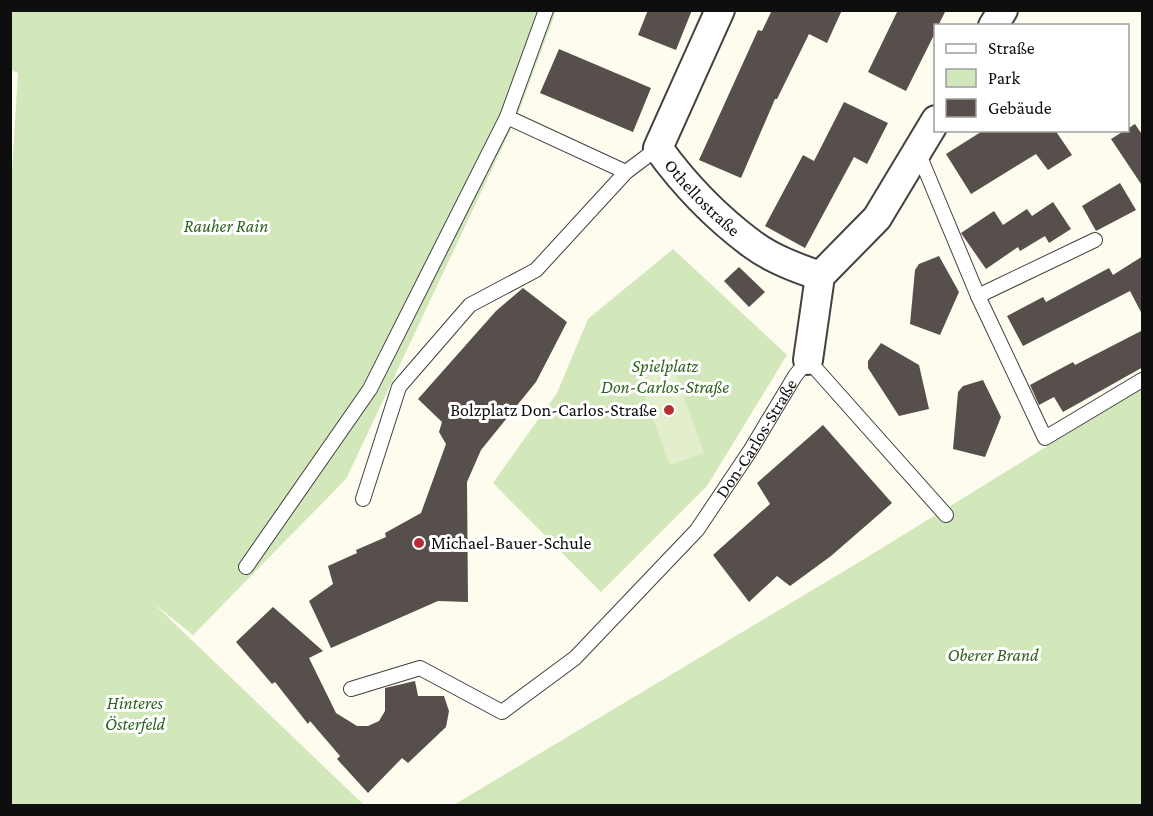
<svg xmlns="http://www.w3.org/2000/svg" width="1153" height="816" font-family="'Crimson Pro',serif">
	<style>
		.green { fill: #d2e7ba }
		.pitch { fill: #e3efcc }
		.building { fill: #564f4b }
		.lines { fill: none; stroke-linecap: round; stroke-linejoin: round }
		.lane-casing { stroke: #414141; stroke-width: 16 }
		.street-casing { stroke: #414141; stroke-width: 32 }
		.lane { stroke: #fff; stroke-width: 14 }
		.street { stroke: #fff; stroke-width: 28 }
		.poi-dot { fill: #b82c34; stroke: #fff; stroke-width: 2 }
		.labels { text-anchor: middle; stroke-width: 6; stroke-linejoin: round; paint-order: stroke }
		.street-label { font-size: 18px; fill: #0e0e0e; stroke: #fff }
		.park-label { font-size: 18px; font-style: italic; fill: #2f6321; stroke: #fff }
		.poi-label { font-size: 18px; fill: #0e0e0e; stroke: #fff; text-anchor: end }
	</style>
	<rect width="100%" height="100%" fill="#fefbef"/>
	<g class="green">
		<polygon points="10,11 556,11 518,114 346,479 193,635 153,603 364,805 11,805 10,203 18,73 11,70"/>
		<polygon points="673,249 787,355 707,486 601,592 493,483 557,393 588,319"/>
		<polygon points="1142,388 1142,805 452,806 856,564"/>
	</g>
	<polygon class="pitch" points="669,355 704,453 670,465 634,367"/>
	<g class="building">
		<polygon points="648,10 692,10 676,50 638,35"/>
		<polygon points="772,10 842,10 827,43 809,34 777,99 775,99 741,178 699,160 758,30 762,31"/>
		<polygon points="898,10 946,10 938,26 936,26 936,31 906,91 868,72"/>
		<polygon points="559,49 651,88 633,132 540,93"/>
		<polygon points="844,102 888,123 867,164 854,157 805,248 765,226 803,155 814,161"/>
		<polygon points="1135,124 1143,136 1143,187 1111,139"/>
		<polygon points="984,130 1055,130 1072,155 1048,170 1036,154 971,194 946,154"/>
		<polygon points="1120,183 1136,210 1096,231 1082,206"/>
		<polygon points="1053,202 1071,229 1049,243 1045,236 1020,251 1018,247 986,269 961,233 994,211 1003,225 1027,209 1032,216"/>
		<polygon points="939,256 959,292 940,335 910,324 915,270 919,264"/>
		<polygon points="1143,256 1143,316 1130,291 1023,346 1007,316 1043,297 1046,302 1109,268 1113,275"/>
		<polygon points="739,267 765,292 749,307 724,281"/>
		<polygon points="523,288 567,322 536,382 481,450 467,482 468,602 438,601 331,648 309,601 333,584 328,566 357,553 356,550 386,537 385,533 421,513 446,444 439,432 442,422 418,399 496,311"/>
		<polygon points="1143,330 1143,367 1063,412 1054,397 1039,405 1030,385 1073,362 1075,365"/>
		<polygon points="881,343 919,365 929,409 899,416 868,368 868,361"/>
		<polygon points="983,380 1001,417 985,457 953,449 958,392 963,386"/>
		<polygon points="823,425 892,503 831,556 790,586 777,576 749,602 713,555 770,504 757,483"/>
		<polygon points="273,607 323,651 309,658 336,713 357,726 368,726 379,721 385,711 385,688 415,681 418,696 444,696 449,711 446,727 408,763 402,758 368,793 337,759 340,756 310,721 308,724 275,682 272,684 236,642"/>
	</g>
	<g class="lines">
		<defs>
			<g id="lane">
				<polyline points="507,117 626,172"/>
				<polyline points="918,152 978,296 1045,438 1142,380"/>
				<polyline points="978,296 1095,240"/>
				<polyline points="363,499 399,387 470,305 536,270 626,172 658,148"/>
				<polyline points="246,567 370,389 507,117 546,10"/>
				<path id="s1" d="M 351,689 L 420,668 L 502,712 L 575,658 L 697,530 L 750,451 L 795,376 L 808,360 L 946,515"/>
			</g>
			<g id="street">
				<path id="s2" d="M 720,10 L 658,148 C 684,184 717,218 752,244 C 772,259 797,268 820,276"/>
				<polyline points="993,26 1003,10"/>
				<polyline points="808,360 820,276 877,218 936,120"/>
			</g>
		</defs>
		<use href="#lane" class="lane-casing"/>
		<use href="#street" class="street-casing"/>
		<use href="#lane" class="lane"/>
		<use href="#street" class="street"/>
	</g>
	<g class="poi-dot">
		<circle cx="669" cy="410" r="6"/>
		<circle cx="419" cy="543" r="6"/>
	</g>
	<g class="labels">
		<g class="street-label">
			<text dy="6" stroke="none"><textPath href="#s2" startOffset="218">Othellostraße</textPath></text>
			<text dy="6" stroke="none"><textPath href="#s1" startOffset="542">Don-Carlos-Straße</textPath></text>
		</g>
		<g class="park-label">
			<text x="226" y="232">Rauher Rain</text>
			<text x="665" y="372">Spielplatz<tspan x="665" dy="21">Don-Carlos-Straße</tspan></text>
			<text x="993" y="661">Oberer Brand</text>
			<text x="135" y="709">Hinteres<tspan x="135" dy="21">Österfeld</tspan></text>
		</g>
		<g class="poi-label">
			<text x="657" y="416">Bolzplatz Don-Carlos-Straße</text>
			<text x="431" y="549" text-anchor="start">Michael-Bauer-Schule</text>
		</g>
	</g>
	<rect width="1153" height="816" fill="none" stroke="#0e0e0e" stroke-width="24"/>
	<rect x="934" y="24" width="195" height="108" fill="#ffffff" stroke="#9f9f9f" stroke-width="1.5"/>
	<rect x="946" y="44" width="30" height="9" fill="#ffffff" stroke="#9f9f9f" stroke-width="1.5"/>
	<text x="988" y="54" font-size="18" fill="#0e0e0e">Straße</text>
	<rect x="946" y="69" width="30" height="18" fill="#d2e7ba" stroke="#9f9f9f" stroke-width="1.5"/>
	<text x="988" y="84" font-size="18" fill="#0e0e0e">Park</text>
	<rect x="946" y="99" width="30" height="18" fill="#564f4b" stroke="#9f9f9f" stroke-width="1.5"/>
	<text x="988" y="114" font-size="18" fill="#0e0e0e">Gebäude</text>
</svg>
